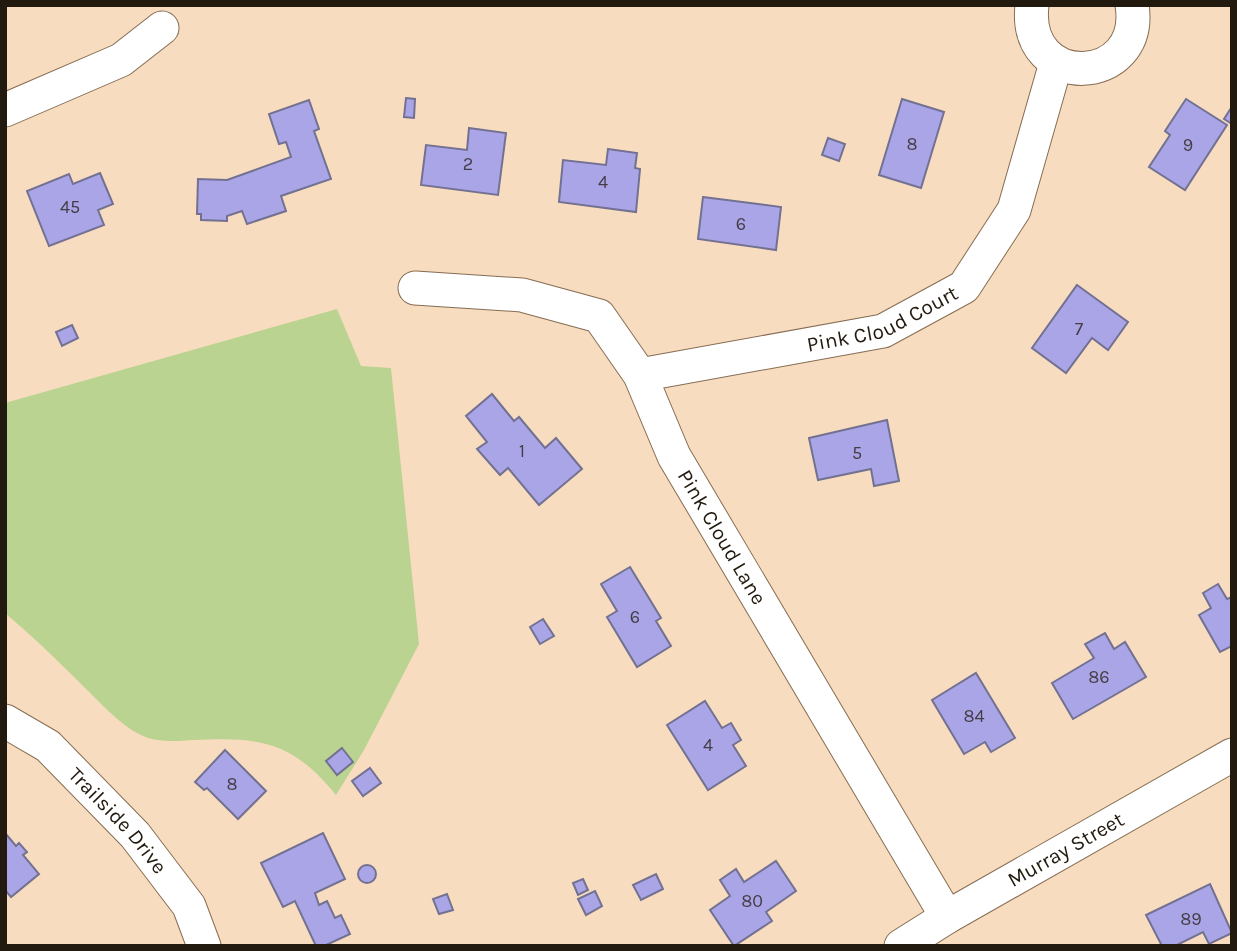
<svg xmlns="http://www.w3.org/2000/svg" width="1237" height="951" font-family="Karla,sans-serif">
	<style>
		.green { fill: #bbd391 }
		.building { fill: #aaa5e7; stroke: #737191; stroke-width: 2 }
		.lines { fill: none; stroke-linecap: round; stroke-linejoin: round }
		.minor-casing { stroke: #856d53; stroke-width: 35 }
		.minor { stroke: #fff; stroke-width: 33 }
		.labels { text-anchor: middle; stroke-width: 5; stroke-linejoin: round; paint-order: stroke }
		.number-label { font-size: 18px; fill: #453d45 }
		.street-label { font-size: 21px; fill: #231a0f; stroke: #f8dcbf }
	</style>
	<rect width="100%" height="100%" fill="#f8dcbf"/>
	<path class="green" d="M 337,309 L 361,366 L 391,368 L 419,644 L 364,750 L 336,795 C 292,741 260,737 194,740 C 178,741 156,743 141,735 C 119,725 94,696 76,679 C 53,656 30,634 5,613 L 5,403 Z"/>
	<g class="building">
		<polygon points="406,98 415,99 414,118 404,117"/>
		<polygon points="902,99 944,112 921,188 879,175"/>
		<polygon points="1186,99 1227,125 1185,190 1149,167 1170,135 1165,131"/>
		<polygon points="309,100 319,129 314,131 331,179 281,196 286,211 247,224 242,211 227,216 227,221 201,220 201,214 197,214 198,179 227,180 291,157 286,142 279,144 269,114"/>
		<polygon points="1231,108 1232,109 1232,124 1224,119"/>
		<polygon points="469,128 506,133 498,195 421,185 426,145 467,150"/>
		<polygon points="828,138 845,144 839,161 822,155"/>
		<polygon points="608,149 637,153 635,168 640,169 636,212 559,202 563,160 606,165"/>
		<polygon points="100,173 113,204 98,210 104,225 49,246 27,191 69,174 73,184"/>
		<polygon points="703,197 781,207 776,250 698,239"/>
		<polygon points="1077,285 1128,322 1108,350 1092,338 1066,373 1032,348"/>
		<polygon points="72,325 78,338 62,346 56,332"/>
		<polygon points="492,394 514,421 519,417 545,448 556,438 582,469 539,505 508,468 500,475 477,449 487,442 466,416"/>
		<polygon points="887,420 899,481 874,486 871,469 818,480 809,438"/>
		<polygon points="630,567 661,618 656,621 671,646 637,667 607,617 617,611 601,584"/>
		<polygon points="1218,584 1227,599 1232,597 1232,646 1220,652 1199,615 1211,608 1203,593"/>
		<polygon points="543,619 554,636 540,644 530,627"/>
		<polygon points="1105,633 1114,649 1125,642 1146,677 1073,719 1052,683 1094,658 1085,644"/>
		<polygon points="976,673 1015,738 991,752 985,742 964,754 932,700"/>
		<polygon points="705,701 722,728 731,723 741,740 733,745 746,766 708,790 667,725"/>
		<polygon points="342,748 353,762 337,775 326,761"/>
		<polygon points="225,750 266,791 238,819 207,788 204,790 195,782"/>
		<polygon points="370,768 381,783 363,796 352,781"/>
		<polygon points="5,833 16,846 19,843 27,852 23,855 39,874 11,897 5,890"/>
		<polygon points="323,833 345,879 315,893 319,905 327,901 335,918 341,915 350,934 324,946 316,946 295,901 283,907 261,863"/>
		<polygon points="776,861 796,891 766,912 772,921 734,946 710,910 730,896 720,880 736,869 744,882"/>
		<circle cx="367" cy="874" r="9"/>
		<polygon points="656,874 663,889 641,900 633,885"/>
		<polygon points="583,879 588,890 578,895 573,883"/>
		<polygon points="1210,884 1232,933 1209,944 1203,932 1175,946 1162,946 1146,915"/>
		<polygon points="595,891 602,906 586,915 578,899"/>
		<polygon points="447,894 453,910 439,914 433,899"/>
	</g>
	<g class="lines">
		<defs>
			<g id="minor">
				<path d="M 1032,5 C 1022,92 1145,87 1132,5"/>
				<polyline points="5,110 121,60 162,28"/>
				<path id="s1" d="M 415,288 L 522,295 L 599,316 L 640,375 L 674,456 L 947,917"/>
				<path id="s2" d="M 640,375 L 883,331 L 964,287 L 1014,210 L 1056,63"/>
				<path id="s3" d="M 5,721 L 48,746 L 135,835 L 189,906 L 204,946"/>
				<path id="s4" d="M 901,946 L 947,917 L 1232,755"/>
			</g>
		</defs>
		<use href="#minor" class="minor-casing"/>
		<use href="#minor" class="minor"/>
	</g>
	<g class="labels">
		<g class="number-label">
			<text x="912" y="150">8</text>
			<text x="1188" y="151">9</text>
			<text x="468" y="170">2</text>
			<text x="603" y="188">4</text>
			<text x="70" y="213">45</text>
			<text x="741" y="230">6</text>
			<text x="1079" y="335">7</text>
			<text x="522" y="457">1</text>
			<text x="857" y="459">5</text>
			<text x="635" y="623">6</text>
			<text x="1099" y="683">86</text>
			<text x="974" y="722">84</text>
			<text x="708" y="751">4</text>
			<text x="232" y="790">8</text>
			<text x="752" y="907">80</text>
			<text x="1191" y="925">89</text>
		</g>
		<g class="street-label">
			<text dy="7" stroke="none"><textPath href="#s2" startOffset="250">Pink Cloud Court</textPath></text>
			<text dy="7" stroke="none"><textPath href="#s1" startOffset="441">Pink Cloud Lane</textPath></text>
			<text dy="7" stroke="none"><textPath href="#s3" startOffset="152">Trailside Drive</textPath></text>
			<text dy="7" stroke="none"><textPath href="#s4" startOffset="191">Murray Street</textPath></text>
		</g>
	</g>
	<rect width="1237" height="951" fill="none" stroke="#231a0f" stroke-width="14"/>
</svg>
